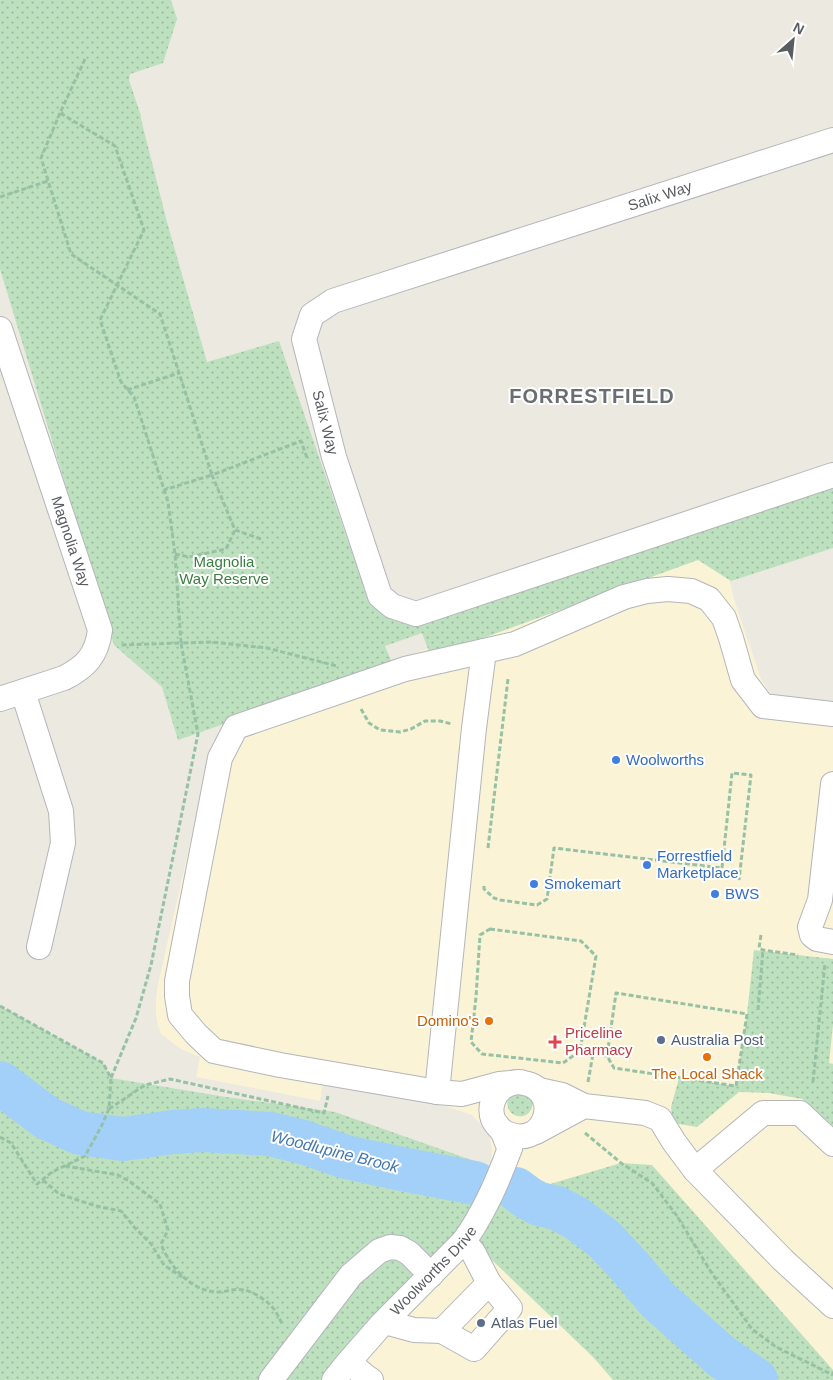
<svg xmlns="http://www.w3.org/2000/svg" width="833" height="1380" font-family="Helvetica,sans-serif">
	<style>
		.commercial { fill: #fbf3d5 }
		.grass { fill: url(#grass-dots) }
		.lines { fill: none; stroke-linecap: round; stroke-linejoin: round }
		.river { stroke: #a2d0f9; stroke-width: 44 }
		.minor-casing { stroke: #b3b5ba; stroke-width: 26 }
		.path { stroke: #97c1a5; stroke-width: 3; stroke-dasharray: 5 2.5; stroke-linecap: butt }
		.minor { stroke: #fff; stroke-width: 24 }
		.shop-dot { fill: #3f7fe0; stroke: #fff; stroke-width: 2 }
		.food-dot { fill: #e8710a; stroke: #fff; stroke-width: 2 }
		.service-dot { fill: #5c6f8a; stroke: #fff; stroke-width: 2 }
		.health-dot { fill: #e0444e; stroke: #fff; stroke-width: 2 }
		.labels { text-anchor: middle; stroke-width: 4; stroke-linejoin: round; paint-order: stroke }
		.street-label { font-size: 15px; fill: #595c60; stroke: #fff }
		.park-label { font-size: 15px; fill: #397e3f; stroke: #fff }
		.shop-label { font-size: 15px; fill: #366cbe; stroke: #fff; text-anchor: start }
		.food-label { font-size: 15px; fill: #c56008; stroke: #fff; text-anchor: end }
		.health-label { font-size: 15px; fill: #be3a42; stroke: #fff; text-anchor: start }
		.service-label { font-size: 15px; fill: #4e5e75; stroke: #fff; text-anchor: start }
		.water-label { font-size: 16px; font-style: italic; fill: #4476b1; stroke: #fff }
		.district-label { font-size: 20px; font-weight: bold; letter-spacing: 1px; fill: #6a6d72; stroke: #fff }
	</style>
	<defs>
		<pattern id="grass-dots" width="8" height="8" patternUnits="userSpaceOnUse" patternTransform="scale(1.25)"><rect width="8" height="8" fill="#bde1bf"/><path d="M2 2h.1M6 6h.1" fill="none" stroke="#9dba9f" stroke-width="1.8" stroke-linecap="round"/></pattern>
	</defs>
	<rect width="100%" height="100%" fill="#ebe9e0"/>
	<polygon class="commercial" points="720,540 734,599 761,679 768,690 775,698 833,707 833,1380 323,1380 491,1167 492,1150 489,1133 472,1115 448,1107 323,1083 320,1101 196,1077 200,1057 181,1049 161,1034 158,1026 156,1014 156,1000 158,984 213,742 222,728 231,721"/>
	<g class="grass">
		<polygon points="0,0 171,0 177,19 163,63 130,74 129,80 141,116 141,119 167,222 207,362 279,341 368,599 380,596 416,614 833,475 833,548 731,581 698,560 431,657 422,633 385,646 393,665 178,740 162,687 114,645 0,269"/>
		<polygon points="754,950 833,959 833,1025 829,1063 833,1064 833,1131 802,1099 769,1093 739,1092 697,1127 673,1123 671,1107 679,1078 736,1086 747,1014"/>
		<polygon points="0,1006 103,1063 111,1078 226,1097 335,1112 483,1164 550,1184 621,1163 652,1165 833,1370 833,1380 613,1380 593,1357 470,1239 345,1380 0,1380"/>
		<path d="M 519,1090 L 533,1101 C 533,1125 500,1119 509,1096 Z"/>
	</g>
	<g class="lines">
		<g class="river">
			<polyline points="0,1083 47,1118 80,1133 123,1139 173,1132 203,1130 270,1134 303,1142 346,1157 402,1169 475,1183"/>
			<polyline points="516,1189 528,1198 539,1204 557,1208 576,1218 604,1239 630,1267 658,1300 722,1357 756,1380"/>
		</g>
		<defs>
			<g id="minor">
				<path id="s1" d="M 833,140 L 333,301 L 312,315 L 304,339 L 334,457 L 380,596 L 392,606 L 416,614 L 833,475"/>
				<path id="s2" d="M 0,329 L 100,630 C 97,655 86,667 64,678 L 0,699"/>
				<polyline points="23,692 61,811 63,843 39,947"/>
				<polyline points="833,784 820,900 810,927 812,935 817,939 833,942"/>
				<polyline points="512,1083 499,1084 462,1094 437,1092 280,1065 214,1051 196,1034 180,1015 177,996 177,981 220,758 236,727 405,669 515,644 624,597 647,591 668,589 691,591 709,599 724,618 731,638 743,680 763,706 833,714"/>
				<polyline points="539,1090 562,1095 584,1106 645,1113 660,1119 674,1142 695,1170 783,1260 833,1306"/>
				<polyline points="437,1092 474,728 484,651"/>
				<path d="M 502,1131 C 545,1155 565,1091 524,1083 C 517,1081 509,1083 502,1088 C 493,1095 489,1108 493,1119 C 495,1124 499,1127 502,1131 C 506,1137 506,1143 510,1148"/>
				<polyline points="536,1132 584,1106"/>
				<polyline points="695,1170 763,1113 800,1113 833,1144"/>
				<polyline points="385,1322 414,1330 442,1331 489,1283 473,1252 464,1241"/>
				<polyline points="442,1331 474,1349 510,1308 489,1283"/>
				<polyline points="349,1362 365,1376 371,1380"/>
				<polyline points="271,1380 351,1275 379,1251 390,1247 400,1248 409,1253 431,1275"/>
				<path id="s3" d="M 334,1380 L 346,1365 L 381,1325 L 464,1241 C 484,1213 498,1181 510,1148"/>
			</g>
		</defs>
		<use href="#minor" class="minor-casing"/>
		<g class="path">
			<polyline points="85,59 60,113 115,146 144,230 100,320 121,382 134,397 168,502 175,554 181,643 211,642 267,648 337,666"/>
			<polyline points="60,113 41,158 71,254 160,314 212,475 164,490"/>
			<polyline points="0,197 48,181"/>
			<polyline points="127,390 179,373"/>
			<polyline points="261,539 235,530 212,475 301,441 307,458"/>
			<polyline points="175,554 189,557 226,549 235,530"/>
			<polyline points="361,709 369,723 380,730 400,732 411,729 425,721 440,721 452,724"/>
			<polyline points="488,848 508,679"/>
			<polyline points="484,886 484,889 494,898 500,900 537,905 547,899 554,848 722,868 732,773 751,775 739,880"/>
			<polygon points="490,929 581,941 596,956 580,1051 563,1063 482,1054 471,1042 476,997 480,935"/>
			<polyline points="761,935 759,948 763,950 798,955"/>
			<polyline points="0,1006 103,1063 111,1078 136,1018 151,965 198,734 181,643 120,645"/>
			<polyline points="758,1010 763,950"/>
			<polyline points="580,1051 593,1054"/>
			<polyline points="588,1082 593,1054 607,1056 614,1068 736,1086 747,1014 616,993 607,1056"/>
			<polyline points="813,1082 825,963"/>
			<polyline points="109,1109 145,1085 170,1079 324,1113 328,1096"/>
			<polyline points="585,1133 621,1163 652,1183 677,1216 711,1272 752,1329 776,1347 833,1375"/>
			<polyline points="0,1137 11,1143 37,1184 52,1172 85,1156 102,1125 109,1109 111,1078"/>
			<path d="M 65,1166 L 118,1175 L 129,1181 L 160,1204 L 168,1230 L 161,1244 C 170,1267 191,1291 217,1292 C 226,1292 235,1288 244,1290 C 252,1291 268,1301 273,1308 C 277,1312 279,1319 283,1325"/>
			<polyline points="43,1180 59,1194 96,1206 121,1211 135,1228 151,1244 164,1265 182,1277"/>
		</g>
		<use href="#minor" class="minor"/>
	</g>
	<g class="shop-dot">
		<circle cx="616" cy="760" r="5"/>
		<circle cx="647" cy="865" r="5"/>
		<circle cx="534" cy="884" r="5"/>
		<circle cx="715" cy="894" r="5"/>
	</g>
	<g class="food-dot">
		<circle cx="489" cy="1021" r="5"/>
		<circle cx="707" cy="1057" r="5"/>
	</g>
	<g class="service-dot">
		<circle cx="661" cy="1040" r="5"/>
		<circle cx="481" cy="1323" r="5"/>
	</g>
	<path class="health-dot" d="M552.5 1034.5h5v5h5v5h-5v5h-5v-5h-5v-5h5z"/>
	<g class="labels">
		<g class="street-label">
			<text transform="translate(660 196) rotate(-18)" y="5">Salix Way</text>
			<text dy="5" stroke="none"><textPath href="#s1" startOffset="662">Salix Way</textPath></text>
			<text dy="5" stroke="none"><textPath href="#s2" startOffset="224">Magnolia Way</textPath></text>
			<text dy="5" stroke="none"><textPath href="#s3" startOffset="148">Woolworths Drive</textPath></text>
		</g>
		<g class="park-label">
			<text x="224" y="567">Magnolia<tspan x="224" dy="17">Way Reserve</tspan></text>
		</g>
		<g class="shop-label">
			<text x="626" y="765">Woolworths</text>
			<text x="657" y="861">Forrestfield<tspan x="657" dy="17">Marketplace</tspan></text>
			<text x="544" y="889">Smokemart</text>
			<text x="725" y="899">BWS</text>
		</g>
		<g class="food-label">
			<text x="479" y="1026">Domino's</text>
			<text x="707" y="1079" text-anchor="middle">The Local Shack</text>
		</g>
		<g class="health-label">
			<text x="565" y="1038">Priceline<tspan x="565" dy="17">Pharmacy</tspan></text>
		</g>
		<g class="service-label">
			<text x="671" y="1045">Australia Post</text>
			<text x="491" y="1328">Atlas Fuel</text>
		</g>
		<g class="water-label">
			<text transform="translate(335 1151) rotate(14)" y="6">Woodlupine Brook</text>
		</g>
		<g class="district-label">
			<text x="592" y="403">FORRESTFIELD</text>
		</g>
	</g>
	<g transform="translate(793 40) rotate(27)" stroke="#ffffff" stroke-width="4" paint-order="stroke">
	<path d="M0-4L9 19L0 12L-9 19Z" fill="#595c60"/>
	<text y="-8" font-size="14" font-weight="bold" text-anchor="middle" fill="#595c60">N</text>
	</g>
</svg>
